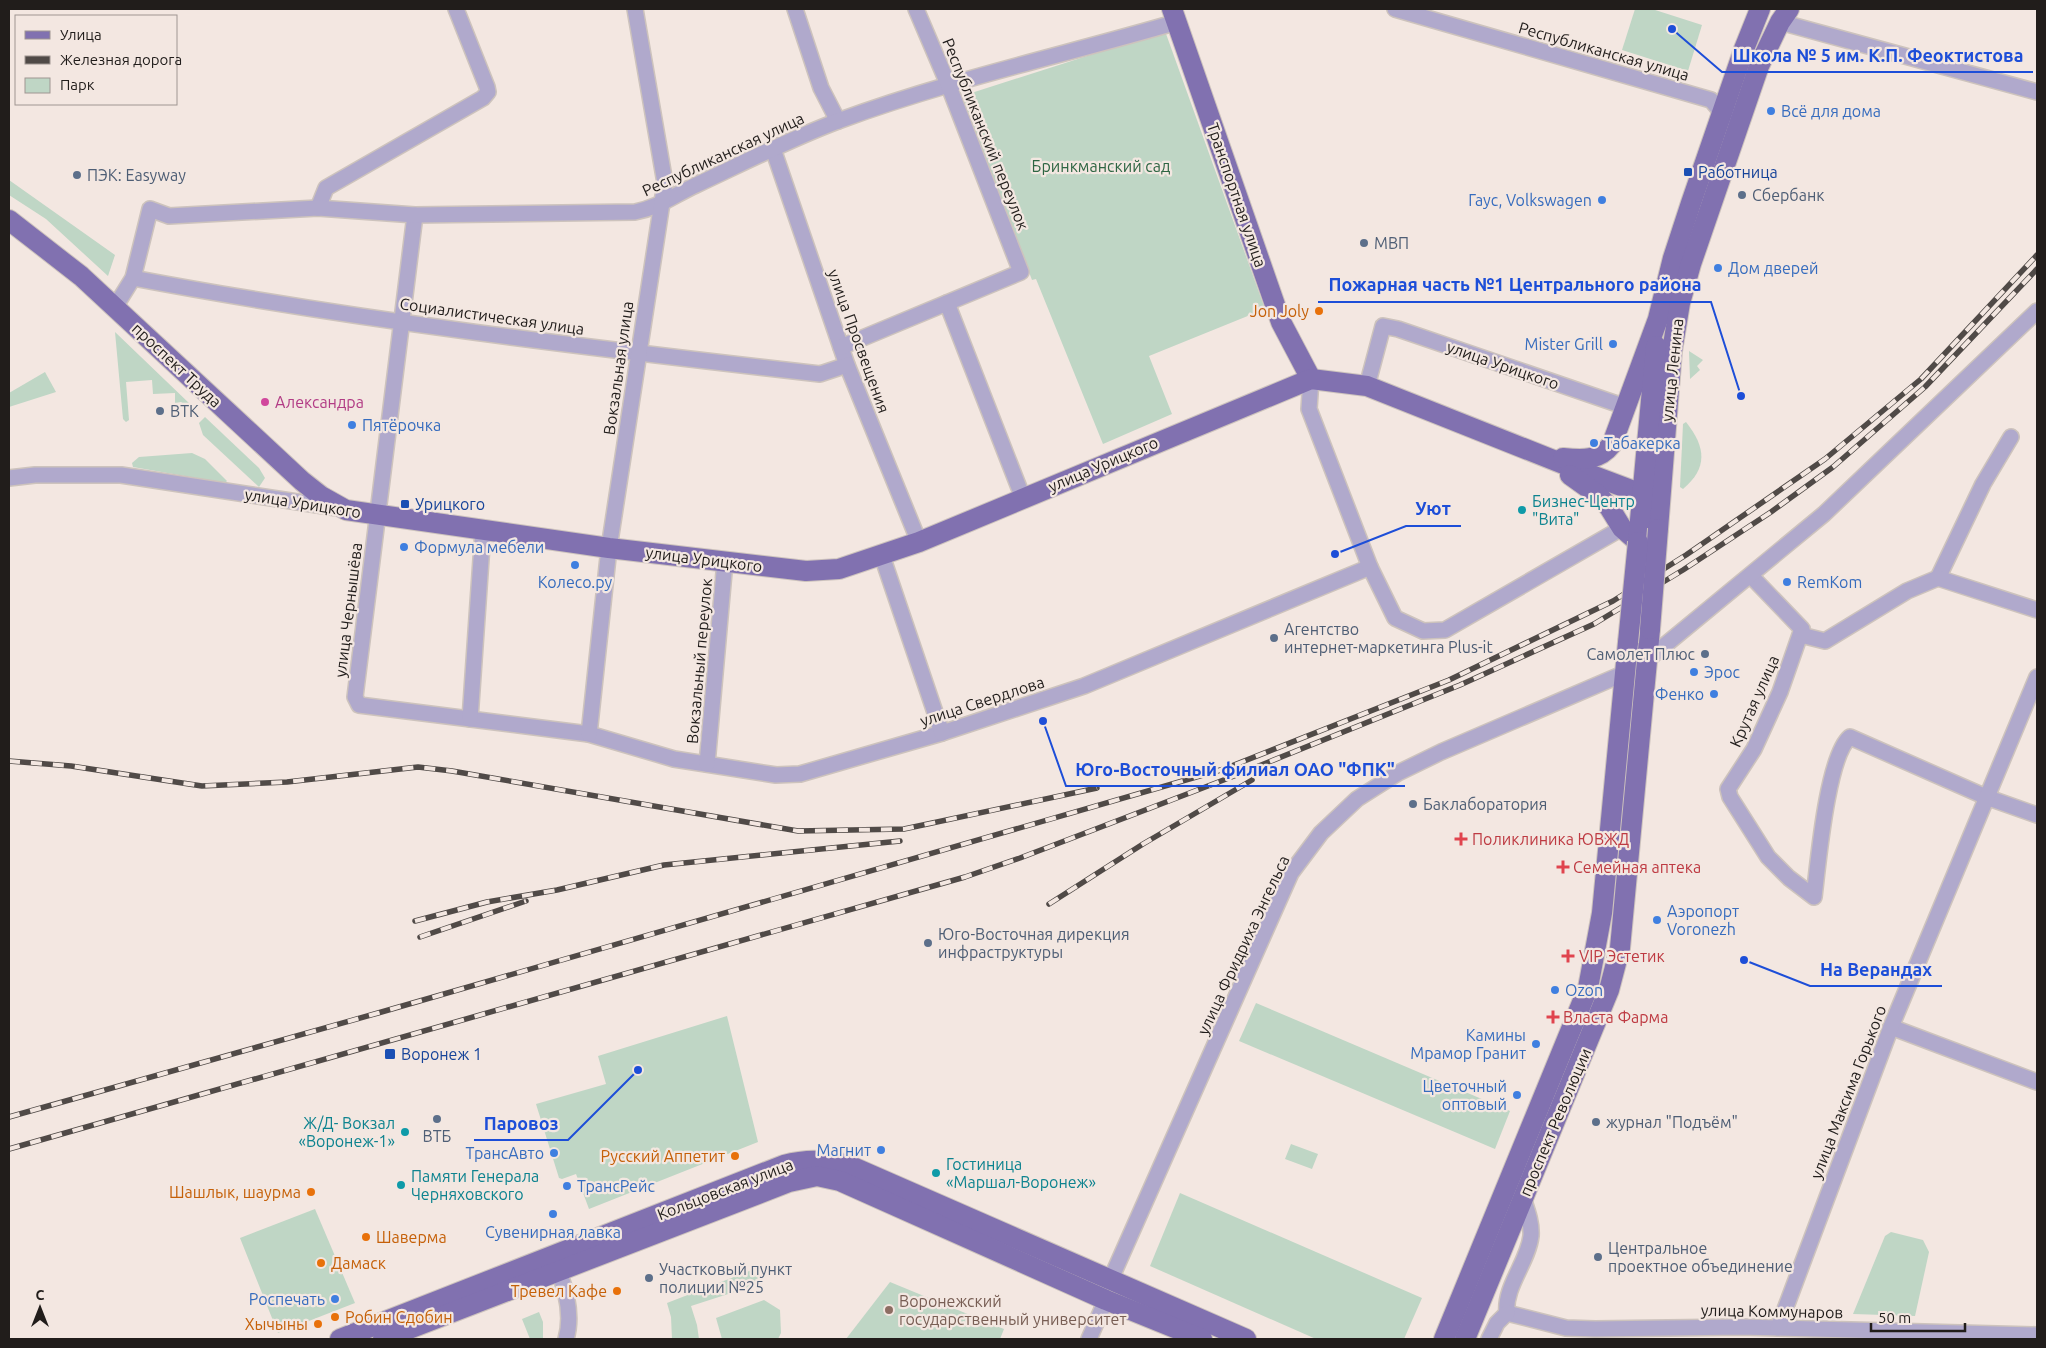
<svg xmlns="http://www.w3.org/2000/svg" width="2046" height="1348" font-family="Ubuntu,sans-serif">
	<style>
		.green { fill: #bfd6c5 }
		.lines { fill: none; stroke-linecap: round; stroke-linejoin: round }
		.minor-casing { stroke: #cdc3bd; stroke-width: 18 }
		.major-casing { stroke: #cdc3bd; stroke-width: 22 }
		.minor { stroke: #b0a9cc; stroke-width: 15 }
		.major { stroke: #8171b0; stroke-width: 20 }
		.rail-casing { stroke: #504a47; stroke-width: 5.5 }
		.rail { stroke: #f3e7e1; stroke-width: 4; stroke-dasharray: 11; stroke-linecap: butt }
		.major-bridge-casing { stroke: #cdc3bd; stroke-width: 22; stroke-linecap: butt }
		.major-bridge { stroke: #8171b0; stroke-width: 20 }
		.shop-dot { fill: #3f7fe0; stroke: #f3e7e1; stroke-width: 2 }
		.transit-dot { fill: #1a4fb4; stroke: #f3e7e1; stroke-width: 2 }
		.service-dot { fill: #5c6f8a; stroke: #f3e7e1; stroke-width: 2 }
		.food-dot { fill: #e8710a; stroke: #f3e7e1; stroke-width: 2 }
		.hotel-dot { fill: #d1479c; stroke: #f3e7e1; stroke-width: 2 }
		.culture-dot { fill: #0f9aa8; stroke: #f3e7e1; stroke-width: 2 }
		.health-dot { fill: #e0444e; stroke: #f3e7e1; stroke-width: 2 }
		.education-dot { fill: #8d6e63; stroke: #f3e7e1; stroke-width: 2 }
		.labels { text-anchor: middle; stroke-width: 4.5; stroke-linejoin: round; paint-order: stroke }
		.street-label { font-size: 16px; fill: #211d1b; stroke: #f3e7e1 }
		.shop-label { font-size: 16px; fill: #366cbe; stroke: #f3e7e1; text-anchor: start }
		.park-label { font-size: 16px; fill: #2d6542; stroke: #f3e7e1 }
		.transit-label { font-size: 16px; fill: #164399; stroke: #f3e7e1; text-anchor: start }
		.service-label { font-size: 16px; fill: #4e5e75; stroke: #f3e7e1; text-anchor: start }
		.food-label { font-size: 16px; fill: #c56008; stroke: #f3e7e1; text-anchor: end }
		.hotel-label { font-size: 16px; fill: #b23c85; stroke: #f3e7e1; text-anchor: start }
		.culture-label { font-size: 16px; fill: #0d838f; stroke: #f3e7e1; text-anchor: start }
		.health-label { font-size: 16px; fill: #be3a42; stroke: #f3e7e1; text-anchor: start }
		.education-label { font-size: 16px; fill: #785e54; stroke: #f3e7e1; text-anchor: start }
		.leader { fill: none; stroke: #1d4ed8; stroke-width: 2 }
		.callout-dot { fill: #1d4ed8; stroke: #f3e7e1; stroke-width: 2 }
		.callout-label { font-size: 18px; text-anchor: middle; font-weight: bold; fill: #1d4ed8; stroke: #f3e7e1; stroke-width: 4.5; stroke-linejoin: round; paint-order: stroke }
	</style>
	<rect width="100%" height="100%" fill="#f3e7e1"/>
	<g class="green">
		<polygon points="1635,9 1652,9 1702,25 1688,71 1622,50"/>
		<polygon points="1165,31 1265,309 1149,356 1172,414 1103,444 1036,279 1032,280 962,96"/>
		<polygon points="9,180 115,255 108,276 46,219 9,195"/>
		<polygon points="115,332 191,405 189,407 181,402 175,403 175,393 153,394 152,380 126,382 129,420 126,422 123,419"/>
		<polygon points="1689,351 1703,360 1697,366 1700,370 1690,379"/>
		<polygon points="45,372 56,392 9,407 9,393"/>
		<polygon points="205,417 259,468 265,478 259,487 203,435 199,423"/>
		<path d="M 1686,422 C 1706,447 1708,468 1683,489 L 1680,487 L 1683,424 Z"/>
		<polygon points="192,453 205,459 227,481 225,483 133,467 132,463 139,457"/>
		<polygon points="1256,1003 1510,1111 1495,1149 1239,1041"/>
		<polygon points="727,1016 758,1142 589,1209 576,1174 562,1179 559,1178 536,1104 606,1084 598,1056"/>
		<polygon points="1291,1144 1318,1154 1312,1169 1285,1159"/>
		<polygon points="1180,1193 1422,1298 1404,1339 1316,1339 1150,1266"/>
		<polygon points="315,1209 355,1303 278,1333 240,1238"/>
		<polygon points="1891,1232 1923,1240 1929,1252 1915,1316 1853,1314 1885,1236"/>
		<polygon points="757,1268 761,1279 756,1285 691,1306 697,1325 699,1339 672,1339 671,1317 667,1303"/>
		<polygon points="890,1282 1004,1329 1000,1339 846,1339"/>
		<polygon points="764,1300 780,1310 781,1333 778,1339 722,1339 716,1318"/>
		<polygon points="539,1312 543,1322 543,1339 530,1339 522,1319"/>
	</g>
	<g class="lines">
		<defs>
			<g id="minor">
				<polyline points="795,9 821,88 838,121"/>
				<polyline points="1395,9 1711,100 1722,113 1731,116"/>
				<polyline points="1780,22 2037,92"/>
				<polyline points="773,149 847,365 919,542"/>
				<polyline points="318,208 326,188 483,98 488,92 487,87 456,9"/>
				<polyline points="415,215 355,697 359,705 589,734 674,759 776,775 800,774 942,733 1084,686 1370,567"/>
				<path d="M 133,278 C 361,321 590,348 820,374 L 847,365"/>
				<polyline points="947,303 1023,498"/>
				<path d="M 115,307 L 133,278 L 150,209 L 169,216 L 318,208 L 415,215 L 635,212 C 660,207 674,195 696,185 C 743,163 790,139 838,121 C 949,80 1064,55 1177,22"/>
				<polyline points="841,347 1021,272 948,84 916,9"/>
				<polyline points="1311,379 1309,409 1370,567 1395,618 1423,631 1445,630 1622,528"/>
				<polyline points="1367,386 1383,326 1398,329 1626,407"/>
				<polyline points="9,478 35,475 121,475 337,508"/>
				<polyline points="882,556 942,733"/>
				<path d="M 1751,576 L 1802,629 L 1780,692 L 1754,749 L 1728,789 L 1730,797 L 1768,857 L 1789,878 L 1814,897 C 1818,865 1827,756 1850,737 L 1986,797 L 2037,815"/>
				<polyline points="1938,578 1983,484 2011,437"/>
				<polyline points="1801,635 1825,641 1907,591 1938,578 2037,610"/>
				<polyline points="1647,660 1824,514 2037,311"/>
				<polyline points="470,719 483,530"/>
				<polyline points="589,734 609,548 665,183 635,9"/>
				<polyline points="707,764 725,561"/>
				<polyline points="1891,1027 2037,1082"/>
				<path d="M 555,1262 C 565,1285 573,1315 566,1339"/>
				<polyline points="1110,1281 1291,873 1321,833 1357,799 1398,773 1441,752 1625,673"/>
				<polyline points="1507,1313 1566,1328 1595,1329 1741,1327 2037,1335"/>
				<path d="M 1507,1313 C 1504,1287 1528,1262 1531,1236 C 1532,1223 1527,1210 1523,1198"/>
				<polyline points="1778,1328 1891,1027 2037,677"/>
				<polyline points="1089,1339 1106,1300"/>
				<polyline points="1489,1339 1497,1323 1507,1313"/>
			</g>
			<g id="major">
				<polyline points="1172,9 1281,322 1311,379"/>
				<polyline points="9,220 81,276 302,481 321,496 346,510 609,548 806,571 839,569 919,542 1311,379 1367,386 1581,471 1642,494 1659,496"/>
				<path d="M 1563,458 C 1583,460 1599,461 1612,444 L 1658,319 L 1673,258 L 1691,203 L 1744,49 L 1760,9"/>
				<polyline points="1570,475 1598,495 1609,507 1622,528 1638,542"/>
				<polyline points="1658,529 1672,351 1680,303 1691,264 1759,66 1780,22 1789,9"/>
				<polyline points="1638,542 1656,346"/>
				<path d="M 340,1339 L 784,1165 C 806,1159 823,1160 846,1164 L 1246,1339"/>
				<polyline points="383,1339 789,1182 817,1176 840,1181 1106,1300 1202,1339"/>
				<polyline points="1444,1339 1588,988 1602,913 1628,642"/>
				<polyline points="1465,1339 1609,990 1620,948 1650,629"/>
			</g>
		</defs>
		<use href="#minor" class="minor-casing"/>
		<use href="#major" class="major-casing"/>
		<use href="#minor" class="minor"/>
		<use href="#major" class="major"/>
		<defs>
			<g id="rail">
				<polyline points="9,761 71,766 202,786 287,782 418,767 452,771 798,831 904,829 1097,788"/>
				<polyline points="1049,904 1143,844 1252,780"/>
				<polyline points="415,921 487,902 557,890 664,865 900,841"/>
				<polyline points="420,937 526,901"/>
				<polyline points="9,1117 378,1013 1224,769 1449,680 1613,601 1686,555 1825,459 1921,379 2037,255"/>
				<polyline points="9,1149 965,877 1020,858 1234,776 1460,685 1594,624 1683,570 1771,512 1833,467 1925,387 2037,269"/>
			</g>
		</defs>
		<use href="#rail" class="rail-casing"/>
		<use href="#rail" class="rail"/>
		<defs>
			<g id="major-bridge">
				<polyline points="1650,629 1658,529"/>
				<polyline points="1628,642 1638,542"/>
			</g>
		</defs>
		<use href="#major-bridge" class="major-bridge-casing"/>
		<use href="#major-bridge" class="major-bridge"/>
	</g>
	<g class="shop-dot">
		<circle cx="1771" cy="111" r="5"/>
		<circle cx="1602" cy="200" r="5"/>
		<circle cx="1718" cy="268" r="5"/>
		<circle cx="1613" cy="344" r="5"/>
		<circle cx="352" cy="425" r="5"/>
		<circle cx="1594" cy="443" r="5"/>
		<circle cx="404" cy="547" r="5"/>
		<circle cx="575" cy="565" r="5"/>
		<circle cx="1787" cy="582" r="5"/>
		<circle cx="1694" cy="672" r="5"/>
		<circle cx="1714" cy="694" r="5"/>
		<circle cx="1657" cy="920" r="5"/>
		<circle cx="1555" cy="990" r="5"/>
		<circle cx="1536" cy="1044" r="5"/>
		<circle cx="1517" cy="1095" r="5"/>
		<circle cx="881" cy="1150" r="5"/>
		<circle cx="554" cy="1153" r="5"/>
		<circle cx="567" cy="1186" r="5"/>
		<circle cx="553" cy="1214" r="5"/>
		<circle cx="335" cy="1299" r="5"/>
	</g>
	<g class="transit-dot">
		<rect x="1683" y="167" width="10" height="10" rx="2.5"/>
		<rect x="400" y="499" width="10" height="10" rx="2.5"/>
		<rect x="384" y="1048" width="12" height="12" rx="2.5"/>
	</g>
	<g class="service-dot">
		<circle cx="77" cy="175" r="5"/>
		<circle cx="1742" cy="195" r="5"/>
		<circle cx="1364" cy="243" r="5"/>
		<circle cx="160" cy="411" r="5"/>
		<circle cx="1274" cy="638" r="5"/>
		<circle cx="1705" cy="654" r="5"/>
		<circle cx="1413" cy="804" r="5"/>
		<circle cx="928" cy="943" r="5"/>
		<circle cx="437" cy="1119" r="5"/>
		<circle cx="1596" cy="1122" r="5"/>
		<circle cx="1598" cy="1257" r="5"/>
		<circle cx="649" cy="1278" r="5"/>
	</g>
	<g class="food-dot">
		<circle cx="1319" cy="311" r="5"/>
		<circle cx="735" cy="1156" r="5"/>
		<circle cx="311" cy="1192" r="5"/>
		<circle cx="366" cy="1237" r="5"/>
		<circle cx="321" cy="1263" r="5"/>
		<circle cx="617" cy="1291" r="5"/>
		<circle cx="335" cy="1317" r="5"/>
		<circle cx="318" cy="1324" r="5"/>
	</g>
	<circle class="hotel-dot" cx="265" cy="402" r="5"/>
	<g class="culture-dot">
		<circle cx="1522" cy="510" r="5"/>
		<circle cx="405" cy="1132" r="5"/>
		<circle cx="936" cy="1173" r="5"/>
		<circle cx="401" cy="1185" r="5"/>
	</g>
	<g class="health-dot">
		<path d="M1458.5 831.5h5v5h5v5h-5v5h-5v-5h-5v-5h5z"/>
		<path d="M1560.5 859.5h5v5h5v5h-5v5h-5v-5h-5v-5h5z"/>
		<path d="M1565.5 948.5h5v5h5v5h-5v5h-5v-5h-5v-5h5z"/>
		<path d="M1550.5 1009.5h5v5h5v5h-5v5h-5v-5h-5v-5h5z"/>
	</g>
	<circle class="education-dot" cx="889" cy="1310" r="5"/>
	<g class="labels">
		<g class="street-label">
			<text transform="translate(1604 51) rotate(16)" y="6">Республиканская улица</text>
			<text transform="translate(986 134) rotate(68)" y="6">Республиканский переулок</text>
			<text transform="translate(723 154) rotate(-25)" y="6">Республиканская улица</text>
			<text transform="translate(1237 195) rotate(71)" y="6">Транспортная улица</text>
			<text transform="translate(492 316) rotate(8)" y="6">Социалистическая улица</text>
			<text transform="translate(859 341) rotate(70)" y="6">улица Просвещения</text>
			<text transform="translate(177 365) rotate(43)" y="6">проспект Труда</text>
			<text transform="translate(1503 365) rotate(19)" y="6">улица Урицкого</text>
			<text transform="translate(618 368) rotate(-82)" y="6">Вокзальная улица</text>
			<text transform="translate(1672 370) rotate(-84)" y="6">улица Ленина</text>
			<text transform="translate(1103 464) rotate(-23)" y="6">улица Урицкого</text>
			<text transform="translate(303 503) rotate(9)" y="6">улица Урицкого</text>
			<text transform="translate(704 559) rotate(7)" y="6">улица Урицкого</text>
			<text transform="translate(348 610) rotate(-83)" y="6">улица Чернышёва</text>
			<text transform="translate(699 661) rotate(-85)" y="6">Вокзальный переулок</text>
			<text transform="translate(982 701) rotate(-18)" y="6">улица Свердлова</text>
			<text transform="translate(1754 701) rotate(-66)" y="6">Крутая улица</text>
			<text transform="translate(1243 945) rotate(-65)" y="6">улица Фридриха Энгельса</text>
			<text transform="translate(1848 1092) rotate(-69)" y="6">улица Максима Горького</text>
			<text transform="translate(1555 1122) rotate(-67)" y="6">проспект Революции</text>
			<text transform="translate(725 1189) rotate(-21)" y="6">Кольцовская улица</text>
			<text transform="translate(1772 1311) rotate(1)" y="6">улица Коммунаров</text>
		</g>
		<g class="shop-label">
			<text x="1781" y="117">Всё для дома</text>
			<text x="1592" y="206" text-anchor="end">Гаус, Volkswagen</text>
			<text x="1728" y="274">Дом дверей</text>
			<text x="1603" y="350" text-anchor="end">Mister Grill</text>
			<text x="362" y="431">Пятёрочка</text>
			<text x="1604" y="449">Табакерка</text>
			<text x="414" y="553">Формула мебели</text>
			<text x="575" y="588" text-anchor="middle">Колесо.ру</text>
			<text x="1797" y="588">RemKom</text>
			<text x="1704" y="678">Эрос</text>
			<text x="1704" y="700" text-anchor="end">Фенко</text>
			<text x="1667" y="917">Аэропорт<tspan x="1667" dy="18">Voronezh</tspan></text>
			<text x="1565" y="996">Ozon</text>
			<text x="1526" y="1041" text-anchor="end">Камины<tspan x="1526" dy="18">Мрамор Гранит</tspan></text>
			<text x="1507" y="1092" text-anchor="end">Цветочный<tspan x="1507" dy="18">оптовый</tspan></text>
			<text x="871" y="1156" text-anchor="end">Магнит</text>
			<text x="544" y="1159" text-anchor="end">ТрансАвто</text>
			<text x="577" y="1192">ТрансРейс</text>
			<text x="553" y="1238" text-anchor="middle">Сувенирная лавка</text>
			<text x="325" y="1305" text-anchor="end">Роспечать</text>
		</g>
		<g class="park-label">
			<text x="1101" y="172">Бринкманский сад</text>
		</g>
		<g class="transit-label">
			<text x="1698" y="178">Работница</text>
			<text x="415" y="510">Урицкого</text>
			<text x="401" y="1060">Воронеж 1</text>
		</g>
		<g class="service-label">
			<text x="87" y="181">ПЭК: Easyway</text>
			<text x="1752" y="201">Сбербанк</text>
			<text x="1374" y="249">МВП</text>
			<text x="170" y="417">ВТК</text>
			<text x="1284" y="635">Агентство<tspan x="1284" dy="18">интернет-маркетинга Plus-it</tspan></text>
			<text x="1695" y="660" text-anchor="end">Самолет Плюс</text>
			<text x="1423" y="810">Баклаборатория</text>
			<text x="938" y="940">Юго-Восточная дирекция<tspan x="938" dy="18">инфраструктуры</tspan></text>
			<text x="1606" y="1128">журнал "Подъём"</text>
			<text x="437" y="1142" text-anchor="middle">ВТБ</text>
			<text x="1608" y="1254">Центральное<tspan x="1608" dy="18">проектное объединение</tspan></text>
			<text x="659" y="1275">Участковый пункт<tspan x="659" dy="18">полиции №25</tspan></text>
		</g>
		<g class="food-label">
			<text x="1309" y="317">Jon Joly</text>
			<text x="725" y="1162">Русский Аппетит</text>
			<text x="301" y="1198">Шашлык, шаурма</text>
			<text x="376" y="1243" text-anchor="start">Шаверма</text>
			<text x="331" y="1269" text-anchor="start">Дамаск</text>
			<text x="607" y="1297">Тревел Кафе</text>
			<text x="345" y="1323" text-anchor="start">Робин Сдобин</text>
			<text x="308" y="1330">Хычыны</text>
		</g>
		<g class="hotel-label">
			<text x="275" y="408">Александра</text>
		</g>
		<g class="culture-label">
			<text x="1532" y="507">Бизнес-Центр<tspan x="1532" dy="18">"Вита"</tspan></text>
			<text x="395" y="1129" text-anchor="end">Ж/Д- Вокзал<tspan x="395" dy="18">«Воронеж-1»</tspan></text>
			<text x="946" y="1170">Гостиница<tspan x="946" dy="18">«Маршал-Воронеж»</tspan></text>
			<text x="411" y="1182">Памяти Генерала<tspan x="411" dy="18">Черняховского</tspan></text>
		</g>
		<g class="health-label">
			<text x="1472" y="845">Поликлиника ЮВЖД</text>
			<text x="1573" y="873">Семейная аптека</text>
			<text x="1579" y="962">VIP Эстетик</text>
			<text x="1563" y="1023">Власта Фарма</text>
		</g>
		<g class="education-label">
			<text x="899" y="1307">Воронежский<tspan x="899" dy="18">государственный университет</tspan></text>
		</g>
	</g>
	<path class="leader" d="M1672 29L1722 72H2033M1741 396L1711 302H1318M1335 554L1406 526H1461M1043 721L1066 786H1405M1744 960L1810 986H1942M638 1070L568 1140H474"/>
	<g class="callout-dot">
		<circle cx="1672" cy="29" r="5"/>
		<circle cx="1741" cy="396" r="5"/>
		<circle cx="1335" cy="554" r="5"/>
		<circle cx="1043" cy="721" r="5"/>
		<circle cx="1744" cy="960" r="5"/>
		<circle cx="638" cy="1070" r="5"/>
	</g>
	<g class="callout-label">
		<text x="1878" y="62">Школа № 5 им. К.П. Феоктистова</text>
		<text x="1515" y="291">Пожарная часть №1 Центрального района</text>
		<text x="1433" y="515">Уют</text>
		<text x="1235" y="776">Юго-Восточный филиал ОАО "ФПК"</text>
		<text x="1876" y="976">На Верандах</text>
		<text x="521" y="1130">Паровоз</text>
	</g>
	<rect width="2046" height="1348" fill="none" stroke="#211d1b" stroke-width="20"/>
	<rect x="15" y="15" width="162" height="90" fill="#f3e7e1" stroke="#9f9692"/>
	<rect x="25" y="31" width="25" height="8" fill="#8171b0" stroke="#9f9692"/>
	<text x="60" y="40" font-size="15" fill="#211d1b">Улица</text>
	<rect x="25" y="56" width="25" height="8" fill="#504a47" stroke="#9f9692"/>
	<text x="60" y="65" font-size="15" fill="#211d1b">Железная дорога</text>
	<rect x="25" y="78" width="25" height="15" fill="#bfd6c5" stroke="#9f9692"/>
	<text x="60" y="90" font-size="15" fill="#211d1b">Парк</text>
	<g transform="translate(40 1308)" stroke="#f3e7e1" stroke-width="4" paint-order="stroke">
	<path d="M0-4L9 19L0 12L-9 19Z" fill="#211d1b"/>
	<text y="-8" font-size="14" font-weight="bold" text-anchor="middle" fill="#211d1b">С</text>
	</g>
	<path d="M1871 1323v8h94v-8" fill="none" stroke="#211d1b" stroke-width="2.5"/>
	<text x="1878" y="1323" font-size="15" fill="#211d1b" stroke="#f3e7e1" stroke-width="4" paint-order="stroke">50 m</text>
</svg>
